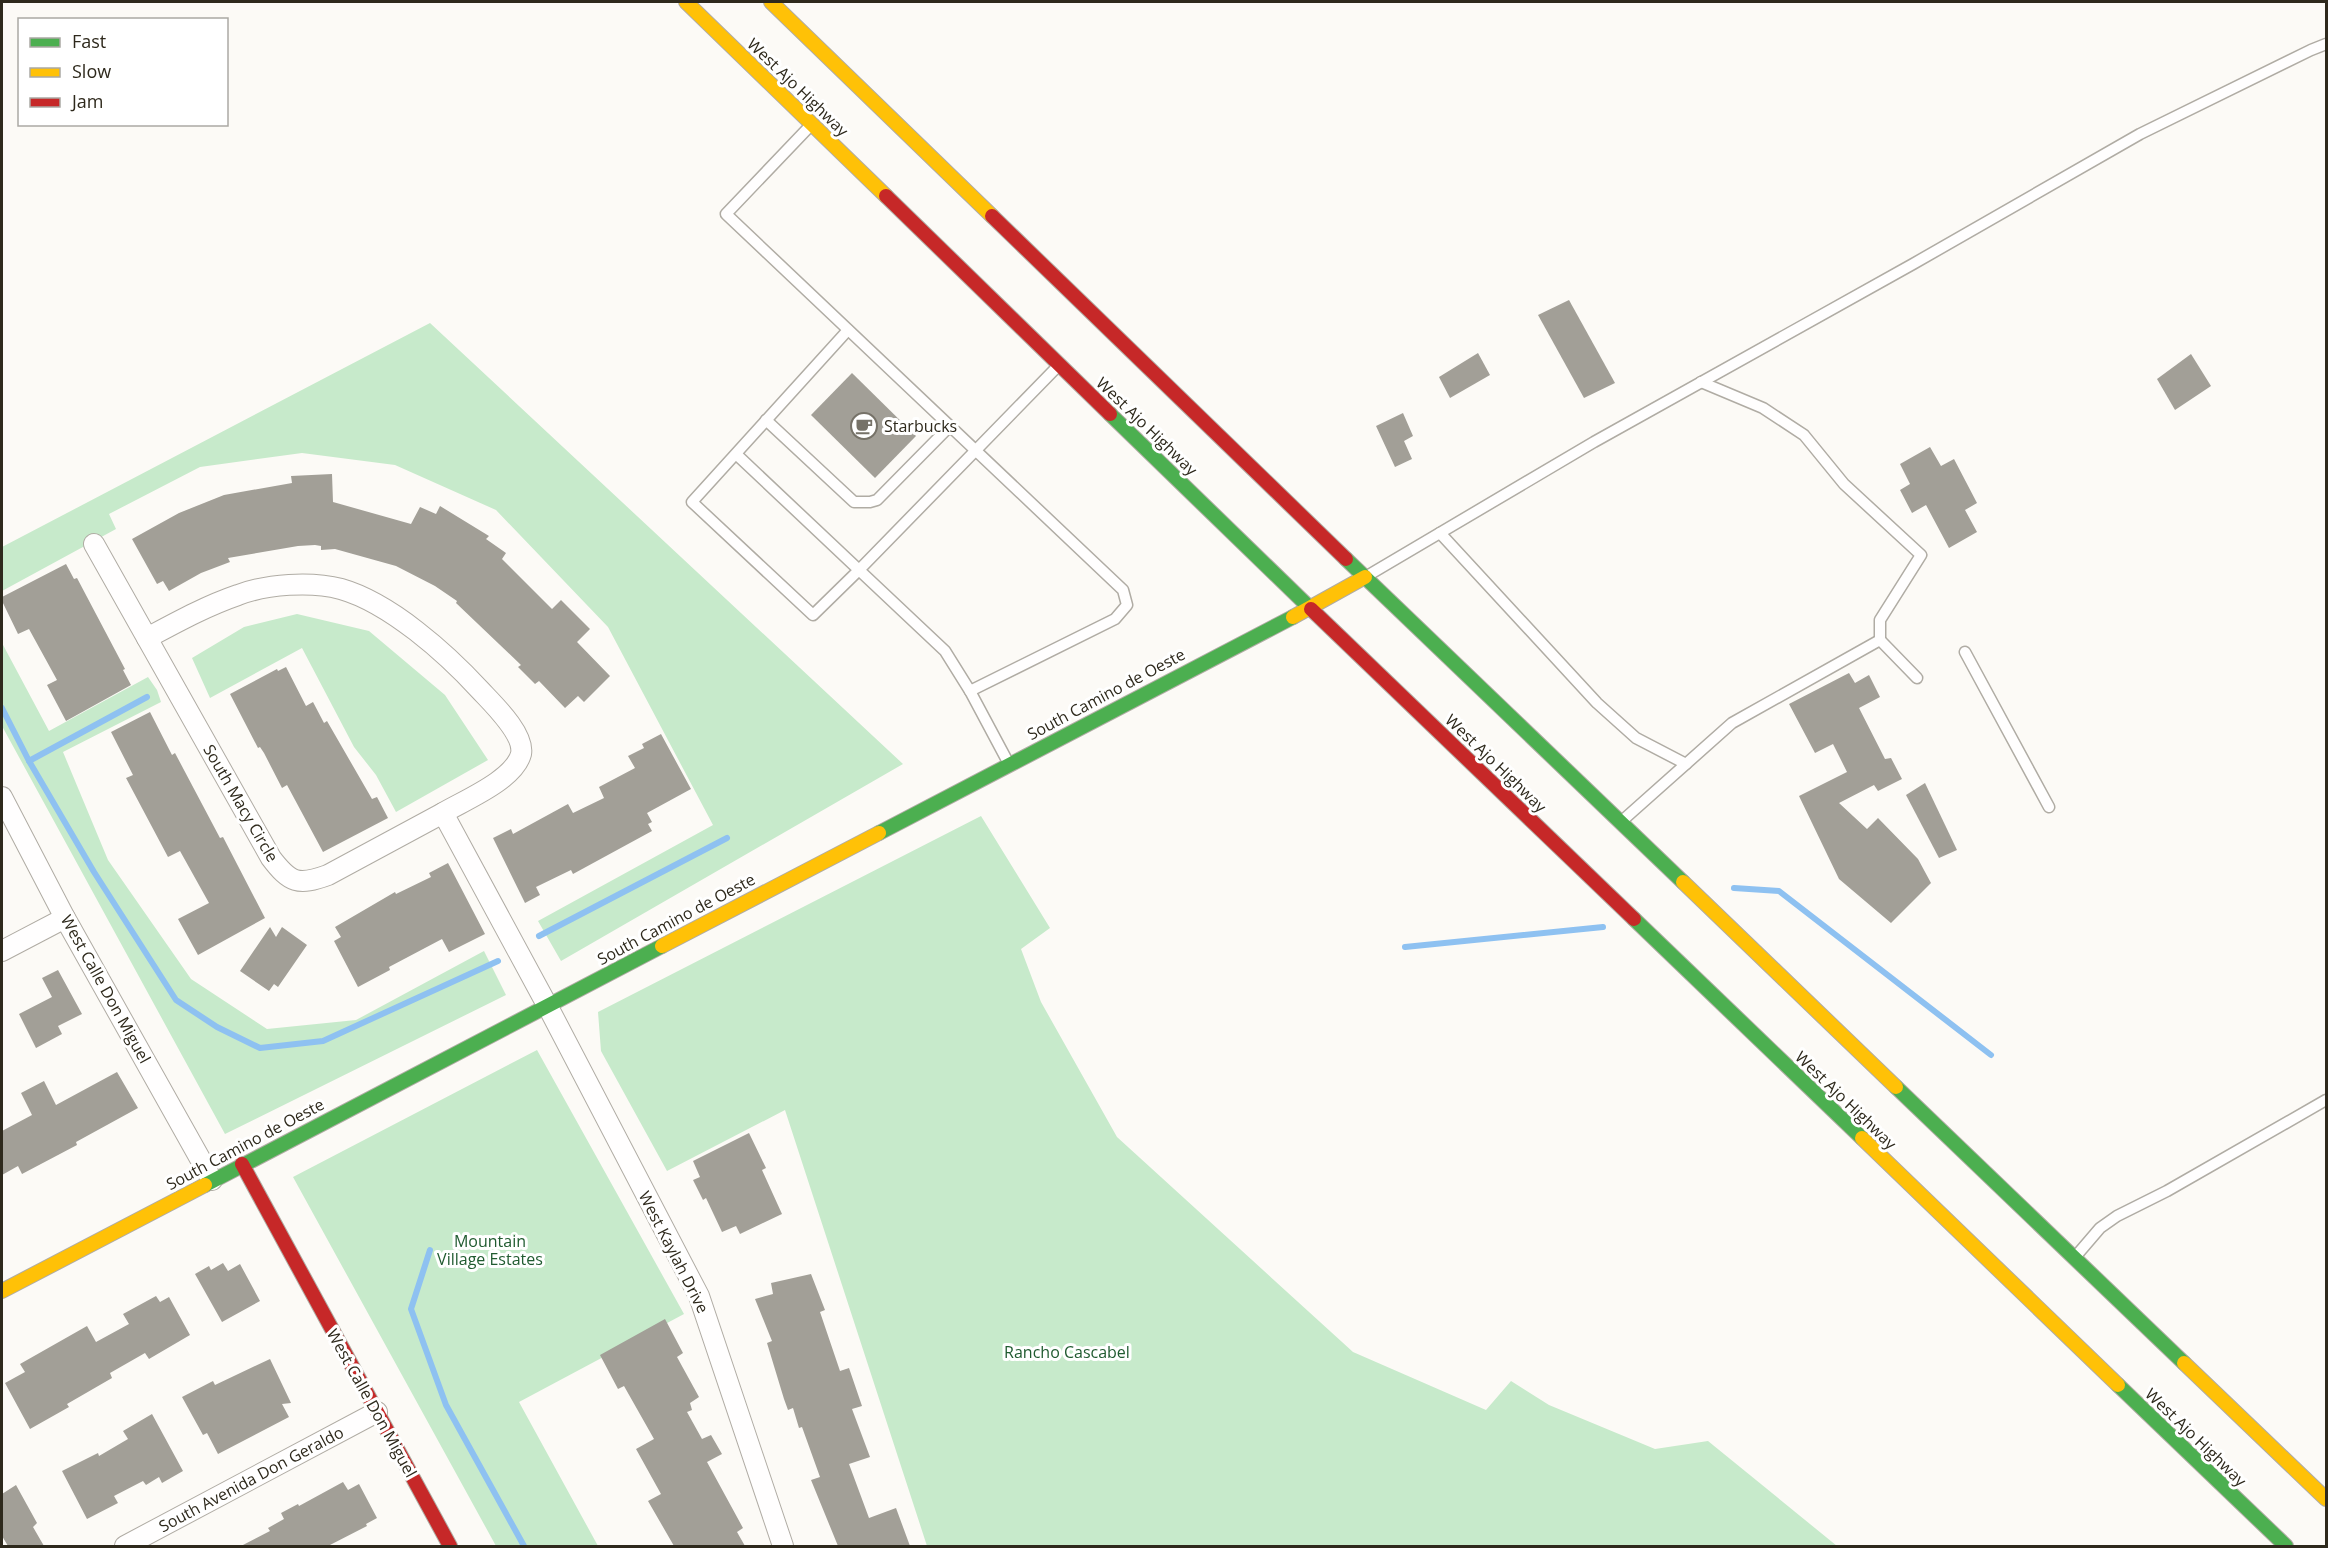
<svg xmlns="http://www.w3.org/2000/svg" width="2328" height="1548" font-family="'Open Sans',sans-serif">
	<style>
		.green { fill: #c7eacb }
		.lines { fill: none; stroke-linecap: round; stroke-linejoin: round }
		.stream { stroke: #8ec1f1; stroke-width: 6 }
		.building { fill: #a29f97 }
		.lane-casing { stroke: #b0aca4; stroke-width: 13 }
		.street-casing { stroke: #b0aca4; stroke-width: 22 }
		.fast-casing { stroke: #b0aca4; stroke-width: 16 }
		.slow-casing { stroke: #b0aca4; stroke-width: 16 }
		.jam-casing { stroke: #b0aca4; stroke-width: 16 }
		.lane { stroke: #fffefe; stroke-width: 10 }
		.street { stroke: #fffefe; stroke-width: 20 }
		.fast { stroke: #4caf50; stroke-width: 14 }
		.slow { stroke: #ffc107; stroke-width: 14 }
		.jam { stroke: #c62828; stroke-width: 14 }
		.labels { text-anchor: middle; stroke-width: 6; stroke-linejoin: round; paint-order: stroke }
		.street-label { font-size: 16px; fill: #2e291c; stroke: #fff }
		.poi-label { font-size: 16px; fill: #2e291c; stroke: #fff; text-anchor: start }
		.park-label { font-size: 16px; fill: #205b30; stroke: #fff }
	</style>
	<rect width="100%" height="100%" fill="#fcfaf6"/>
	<g class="green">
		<polygon points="430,323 903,764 561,961 538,921 713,825 608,627 496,510 395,465 302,453 200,467 109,514 116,529 2,591 2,547"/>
		<polygon points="297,614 369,631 445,695 488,760 396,812 376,775 354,747 302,648 210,698 192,658 244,627"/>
		<polygon points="2,643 49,731 148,677 157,690 161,702 63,752 108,860 191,979 267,1029 356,1020 484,951 506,995 225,1134 2,726"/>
		<polygon points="981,816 1050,928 1021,949 1041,1002 1117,1137 1353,1352 1486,1410 1511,1381 1549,1405 1655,1449 1708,1441 1837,1546 927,1546 785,1110 667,1171 601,1051 598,1012"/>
		<polygon points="537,1050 684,1314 519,1402 598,1546 496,1546 293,1177"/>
	</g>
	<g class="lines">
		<g class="stream">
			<polyline points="2,708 29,761 94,872 176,1000 217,1027 260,1048 323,1041 498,961"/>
			<polyline points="29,761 147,697"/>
			<polyline points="1734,888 1779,891 1991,1055"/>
			<polyline points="539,936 727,838"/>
			<polyline points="1405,947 1603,927"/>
			<polyline points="430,1250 411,1309 446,1405 524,1546"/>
		</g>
	</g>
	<g class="building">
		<polygon points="1569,300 1615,383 1584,398 1538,315"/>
		<polygon points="1478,353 1490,375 1450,398 1439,377"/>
		<polygon points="2191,354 2211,386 2175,410 2157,379"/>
		<polygon points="852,373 916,436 875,478 811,415"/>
		<polygon points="1403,413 1413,436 1404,441 1412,459 1395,467 1376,426"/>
		<polygon points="1930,447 1941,466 1954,459 1977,503 1965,510 1977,532 1949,548 1926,505 1912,513 1900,490 1910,484 1900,464"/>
		<polygon points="332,474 333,502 411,524 420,507 436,514 440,506 489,536 486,539 506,553 502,559 552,609 561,600 590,629 577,642 610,676 584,702 578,696 565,708 539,681 535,684 518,667 521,665 456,603 457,601 435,586 396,566 335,549 321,550 321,546 315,545 298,546 228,558 230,562 201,573 169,591 163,581 157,584 132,539 179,513 224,495 292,483 291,476"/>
		<polygon points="66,564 74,579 77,578 125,669 123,670 131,685 66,721 47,685 57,680 29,629 18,634 2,601 2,597"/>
		<polygon points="286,667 306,706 313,702 324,723 327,721 372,799 377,797 388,818 323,852 287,785 282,788 264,753 260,747 258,748 230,694 277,669 278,671"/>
		<polygon points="1849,673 1855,683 1869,675 1880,697 1859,708 1885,759 1891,758 1902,779 1878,791 1874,785 1839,803 1867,829 1878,818 1918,859 1931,883 1891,923 1839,879 1799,796 1847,772 1833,744 1815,753 1789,704"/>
		<polygon points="150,712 172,755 175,753 220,838 223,837 265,918 198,955 178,919 209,903 180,851 168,857 126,778 133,775 111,732"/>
		<polygon points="661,734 691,789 647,813 652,822 648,824 652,831 573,874 571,870 536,887 540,895 525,903 493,838 511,829 513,834 568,804 573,813 604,798 599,787 635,768 628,756 644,748 642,744"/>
		<polygon points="1925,783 1957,850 1939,858 1906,795"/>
		<polygon points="448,863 485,934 449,952 442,939 389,967 390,970 358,987 334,941 341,937 335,927 395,892 396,894 431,877 429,873"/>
		<polygon points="270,927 276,937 282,927 307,945 278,987 274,984 269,991 240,971"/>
		<polygon points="58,970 82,1014 58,1026 62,1034 36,1048 19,1014 52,997 42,978"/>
		<polygon points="117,1072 138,1108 76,1142 77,1145 22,1174 18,1166 2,1175 2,1131 32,1115 21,1093 44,1081 56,1105"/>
		<polygon points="749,1133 766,1168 762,1170 782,1214 740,1234 736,1226 722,1232 706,1198 703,1200 693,1180 700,1177 693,1161"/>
		<polygon points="223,1263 228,1271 240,1264 260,1301 222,1322 195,1274 209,1266 211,1270"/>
		<polygon points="811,1274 825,1310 820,1312 840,1371 849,1368 862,1406 852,1409 870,1457 849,1464 869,1518 896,1508 910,1546 838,1546 811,1480 820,1477 802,1427 799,1428 793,1408 788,1410 784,1399 767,1343 772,1341 755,1299 773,1294 771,1283"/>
		<polygon points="156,1296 160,1302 169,1297 190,1335 149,1359 145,1353 110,1373 112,1378 67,1404 69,1407 30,1429 5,1383 25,1372 20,1364 87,1326 96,1342 129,1324 123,1314"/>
		<polygon points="665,1319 683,1353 677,1357 699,1397 690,1403 692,1410 687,1412 702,1439 711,1435 722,1454 707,1462 743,1528 737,1532 745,1546 674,1546 648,1501 661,1494 636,1449 654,1439 624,1386 618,1389 600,1355"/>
		<polygon points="270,1359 291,1403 282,1404 289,1417 218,1454 207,1433 203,1435 182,1397 213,1381 215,1385"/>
		<polygon points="152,1414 183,1471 162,1483 159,1477 146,1485 143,1481 114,1496 118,1503 87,1519 62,1471 98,1453 99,1456 128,1439 123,1431"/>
		<polygon points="343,1482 348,1490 359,1484 377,1518 366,1524 367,1526 328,1546 241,1546 270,1531 268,1528 284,1519 281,1513 298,1504 299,1506"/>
		<polygon points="16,1485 37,1523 33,1527 44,1546 8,1546 2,1536 2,1494"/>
	</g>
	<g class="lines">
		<defs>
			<g id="lane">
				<polyline points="810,126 726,214 1123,590 1127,605 1115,619 970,691 1009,764"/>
				<polyline points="1701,382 1763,408 1804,435 1844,484 1921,555 1880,620 1880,640"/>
				<polyline points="766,420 854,502 870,502 877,500 950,426"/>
				<polyline points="736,454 859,570 813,615 692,502 848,330"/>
				<polyline points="1440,533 1597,703 1636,738 1686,764"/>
				<polyline points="1367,576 1594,442 1913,264 2140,134 2311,50 2326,44"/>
				<polyline points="1965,652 2049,807"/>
				<polyline points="970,691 945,651 859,570 1058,366"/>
				<polyline points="1623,820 1732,723 1880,640 1917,678"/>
				<polyline points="2076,1256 2100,1228 2117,1216 2167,1191 2326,1100"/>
			</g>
			<g id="street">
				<path d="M 94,544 L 271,858 C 290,883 298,886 328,875 L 443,813 L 547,1005 L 699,1296 L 783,1546"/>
				<path d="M 147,638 C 177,622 206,606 238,595 C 267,584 311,581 341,589 C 390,603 446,653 480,690 C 493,704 525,734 521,754 C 514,780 465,800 443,813"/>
				<polyline points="2,797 65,918 212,1180"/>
				<polyline points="2,951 65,918"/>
				<polyline points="125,1546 377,1412"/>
			</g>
			<g id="fast">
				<polyline points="1110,414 1311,609"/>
				<polyline points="1346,559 1683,882"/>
				<polyline points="879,833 1293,617"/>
				<polyline points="1634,919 1862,1138"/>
				<polyline points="1896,1087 2184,1363"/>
				<polyline points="205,1185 662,946"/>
				<polyline points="2118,1385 2286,1546"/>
			</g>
			<g id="slow">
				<polyline points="686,2 886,196"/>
				<polyline points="771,2 992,216"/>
				<polyline points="1293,617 1365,577"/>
				<polyline points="1683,882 1896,1087"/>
				<polyline points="662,946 879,833"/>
				<polyline points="1862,1138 2118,1385"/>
				<polyline points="2,1291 205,1185"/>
				<polyline points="2184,1363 2326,1499"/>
			</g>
			<g id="jam">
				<polyline points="886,196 1110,414"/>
				<polyline points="992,216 1346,559"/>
				<polyline points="1311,609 1634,919"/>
				<polyline points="242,1164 450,1546"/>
			</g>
		</defs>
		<use href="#lane" class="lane-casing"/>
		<use href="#street" class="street-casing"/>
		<use href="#fast" class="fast-casing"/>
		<use href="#slow" class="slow-casing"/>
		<use href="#jam" class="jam-casing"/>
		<use href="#lane" class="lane"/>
		<use href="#street" class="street"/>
		<use href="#fast" class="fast"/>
		<use href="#slow" class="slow"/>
		<use href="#jam" class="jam"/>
	</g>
	<defs>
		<symbol id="cafe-ring" viewBox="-11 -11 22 22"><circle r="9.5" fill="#fff" stroke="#767268" stroke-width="1.5"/><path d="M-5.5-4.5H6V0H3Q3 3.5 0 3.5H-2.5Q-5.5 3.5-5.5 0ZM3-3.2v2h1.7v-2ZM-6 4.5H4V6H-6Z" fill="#767268"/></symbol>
	</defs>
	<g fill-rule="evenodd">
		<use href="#cafe-ring" x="849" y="411" width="30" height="30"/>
	</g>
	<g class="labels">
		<g class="street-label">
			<text transform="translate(798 87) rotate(44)" y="6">West Ajo Highway</text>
			<text transform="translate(1147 426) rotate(44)" y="6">West Ajo Highway</text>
			<text transform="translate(1106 694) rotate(-28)" y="6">South Camino de Oeste</text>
			<text transform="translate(1496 763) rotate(44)" y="6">West Ajo Highway</text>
			<text transform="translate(241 803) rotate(60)" y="6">South Macy Circle</text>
			<text transform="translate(676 919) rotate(-28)" y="6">South Camino de Oeste</text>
			<text transform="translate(106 989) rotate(61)" y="6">West Calle Don Miguel</text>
			<text transform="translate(1846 1100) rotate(44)" y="6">West Ajo Highway</text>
			<text transform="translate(245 1144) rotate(-28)" y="6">South Camino de Oeste</text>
			<text transform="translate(674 1252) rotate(63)" y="6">West Kaylah Drive</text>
			<text transform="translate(372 1403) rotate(61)" y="6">West Calle Don Miguel</text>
			<text transform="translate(2196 1437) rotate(44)" y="6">West Ajo Highway</text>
			<text transform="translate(251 1479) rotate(-28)" y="6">South Avenida Don Geraldo</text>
		</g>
		<g class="poi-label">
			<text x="884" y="432">Starbucks</text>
		</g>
		<g class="park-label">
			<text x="490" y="1247">Mountain<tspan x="490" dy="18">Village Estates</tspan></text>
			<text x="1067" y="1358">Rancho Cascabel</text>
		</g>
	</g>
	<rect width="2328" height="1548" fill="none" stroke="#2e291c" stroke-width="6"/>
	<rect x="18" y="18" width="210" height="108" fill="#ffffff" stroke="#aba9a4" stroke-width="1.5"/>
	<rect x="30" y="38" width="30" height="9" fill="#4caf50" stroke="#aba9a4" stroke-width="1.5"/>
	<text x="72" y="48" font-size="18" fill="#2e291c">Fast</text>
	<rect x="30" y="68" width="30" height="9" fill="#ffc107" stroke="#aba9a4" stroke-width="1.5"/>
	<text x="72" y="78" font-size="18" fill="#2e291c">Slow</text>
	<rect x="30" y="98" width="30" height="9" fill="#c62828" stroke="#aba9a4" stroke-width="1.5"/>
	<text x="72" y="108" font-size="18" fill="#2e291c">Jam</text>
</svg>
